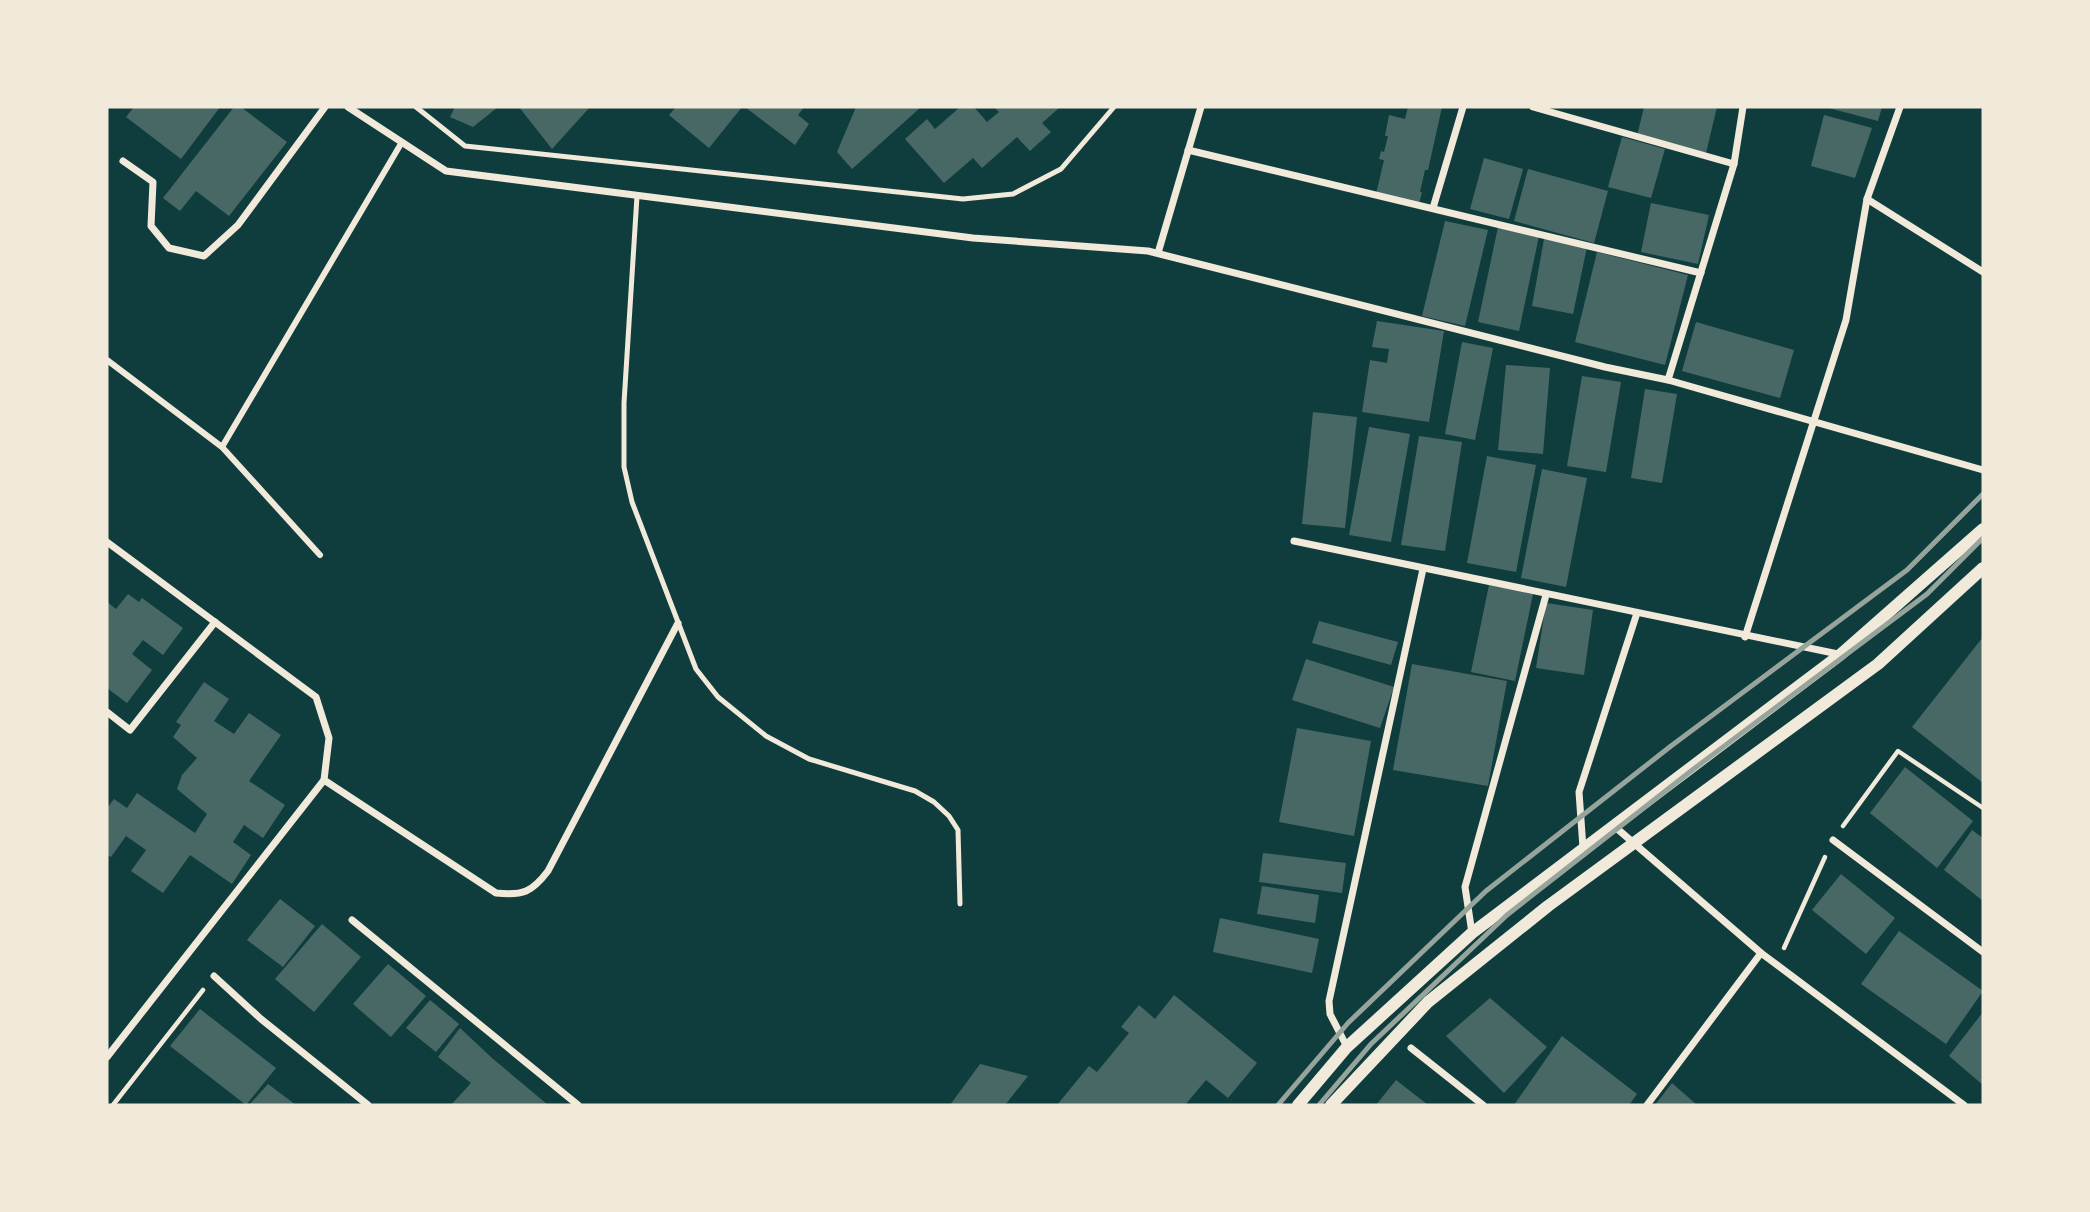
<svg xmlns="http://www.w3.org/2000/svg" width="2090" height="1212" font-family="'IBM Plex Serif',serif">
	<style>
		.building { fill: #486865 }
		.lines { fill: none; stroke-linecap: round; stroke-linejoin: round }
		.path { stroke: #f1e9da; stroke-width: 4.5 }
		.service { stroke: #f1e9da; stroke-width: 5 }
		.pedestrian { stroke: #f1e9da; stroke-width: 6 }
		.minor { stroke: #f1e9da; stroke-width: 7 }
		.tertiary { stroke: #f1e9da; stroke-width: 12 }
		.rail { stroke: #97a49c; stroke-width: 5 }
	</style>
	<rect width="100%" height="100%" fill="#0f3d3e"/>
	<g class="building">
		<polygon points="134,107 220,107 181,159 126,117"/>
		<polygon points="234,107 241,107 287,142 229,216 196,191 180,211 163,198"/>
		<polygon points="455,107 498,107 473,127 450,117"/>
		<polygon points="519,107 590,107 552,149"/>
		<polygon points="676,107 742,107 709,148 669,115"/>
		<polygon points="745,107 804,107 798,115 809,124 795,145"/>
		<polygon points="856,107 921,107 852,169 837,152"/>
		<polygon points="960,107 974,107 987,122 999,112 994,107 1060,107 1042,123 1051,132 1030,151 1017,137 982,168 973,158 944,183 905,139 927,119 935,129"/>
		<polygon points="1408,107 1442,107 1428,170 1425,170 1420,192 1422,192 1419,204 1376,194 1384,160 1379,159 1381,151 1384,152 1388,136 1385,136 1389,115 1405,119"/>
		<polygon points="1644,107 1717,107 1706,153 1637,136"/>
		<polygon points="1825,107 1882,107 1878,121"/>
		<polygon points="1824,115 1872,128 1855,178 1811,166"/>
		<polygon points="1622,137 1665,149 1651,198 1608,187"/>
		<polygon points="1484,158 1523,169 1509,219 1470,209"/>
		<polygon points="1528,169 1608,191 1594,243 1514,221"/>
		<polygon points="1651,203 1709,215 1698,264 1641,252"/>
		<polygon points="1445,221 1488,230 1465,326 1422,316"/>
		<polygon points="1498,227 1539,236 1519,331 1478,322"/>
		<polygon points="1544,239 1587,247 1573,314 1532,306"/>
		<polygon points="1597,252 1688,275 1665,365 1575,342"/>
		<polygon points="1377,321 1444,331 1429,422 1362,412 1370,360 1387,363 1389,349 1372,347"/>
		<polygon points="1696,322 1794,350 1780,398 1682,371"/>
		<polygon points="1462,342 1493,348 1475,440 1445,434"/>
		<polygon points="1506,365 1550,368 1543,454 1498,450"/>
		<polygon points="1582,376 1621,382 1606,472 1567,466"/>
		<polygon points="1645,389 1677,394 1662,483 1631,478"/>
		<polygon points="1313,412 1357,417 1345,528 1302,524"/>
		<polygon points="1369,427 1410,434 1391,542 1349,535"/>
		<polygon points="1419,436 1462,442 1445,551 1401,545"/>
		<polygon points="1487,456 1536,465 1516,572 1467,563"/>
		<polygon points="1542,469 1587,478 1566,587 1521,578"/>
		<polygon points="1489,585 1533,594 1515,681 1471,672"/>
		<polygon points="128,594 139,602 142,598 183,628 163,655 143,640 132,654 152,670 127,703 107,688 107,602 116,609"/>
		<polygon points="1546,603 1593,610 1584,675 1536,668"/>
		<polygon points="1319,621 1398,642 1391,665 1312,643"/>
		<polygon points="1983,637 1983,783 1912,727"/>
		<polygon points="1306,659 1394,687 1380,728 1292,700"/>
		<polygon points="1412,664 1507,681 1488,786 1393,770"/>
		<polygon points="204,682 229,699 214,721 234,734 249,713 281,735 249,781 285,805 263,838 244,825 233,842 251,855 232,884 190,855 163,893 131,871 146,850 126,836 111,857 107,855 107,808 114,799 127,808 137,793 195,833 207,814 177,789 182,775 197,758 173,737 181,725 176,722"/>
		<polygon points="1297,728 1371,741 1354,836 1279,822"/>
		<polygon points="1905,767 1973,821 1937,868 1870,813"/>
		<polygon points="1972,830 1983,838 1983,901 1944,870"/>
		<polygon points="1263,853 1346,863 1342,893 1259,882"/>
		<polygon points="1841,874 1895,918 1866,954 1812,910"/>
		<polygon points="1262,886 1319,895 1315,923 1257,914"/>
		<polygon points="280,899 315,926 283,967 247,940"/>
		<polygon points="1220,918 1319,939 1312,973 1213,952"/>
		<polygon points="322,924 361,957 314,1012 275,979"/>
		<polygon points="1899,931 1983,991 1946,1044 1861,984"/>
		<polygon points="388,964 426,996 391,1037 353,1004"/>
		<polygon points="1174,995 1257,1063 1228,1098 1206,1080 1185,1105 1057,1105 1089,1066 1097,1072 1129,1033 1121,1027 1139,1005 1155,1019"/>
		<polygon points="1490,998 1547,1047 1504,1093 1446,1036"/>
		<polygon points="430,1000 459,1024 436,1052 406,1028"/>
		<polygon points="200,1009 276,1068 246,1105 170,1046"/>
		<polygon points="1983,1012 1983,1085 1949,1056"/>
		<polygon points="460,1028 492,1058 548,1105 451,1105 471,1083 438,1057"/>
		<polygon points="1562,1036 1637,1094 1629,1105 1514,1105"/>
		<polygon points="980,1064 1028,1076 1005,1105 950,1105"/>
		<polygon points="1396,1080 1428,1105 1376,1105"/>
		<polygon points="1672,1083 1697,1105 1655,1105"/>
		<polygon points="268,1084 296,1105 249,1105"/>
	</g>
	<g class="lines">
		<g class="path">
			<polyline points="1843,826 1898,751 1983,808"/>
			<polyline points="1784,948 1825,857"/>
			<polyline points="113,1105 203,990"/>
		</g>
		<g class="service">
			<polyline points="416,107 465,146 963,199 1013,194 1061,169 1114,107"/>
			<polyline points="637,196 624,403 624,467 632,502 696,669 718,697 766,736 809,759 915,791 934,802 949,816 958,830 960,904"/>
		</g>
		<g class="pedestrian">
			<polyline points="107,360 222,447 320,555"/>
			<polyline points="222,447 402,142"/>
		</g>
		<g class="minor">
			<polyline points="348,107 446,171 973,238 1148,251 1605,367 1668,380 1734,164 1743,107"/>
			<polyline points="1533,107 1734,164"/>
			<polyline points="1188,150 1701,273"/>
			<polyline points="123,161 153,182 151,226 169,248 204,256 238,225 325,107"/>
			<polyline points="1867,199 1983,272"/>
			<polyline points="1433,208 1463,107"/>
			<polyline points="1158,253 1201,107"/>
			<polyline points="1668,380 1983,470"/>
			<polyline points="1294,541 1838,654"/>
			<polyline points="107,542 316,697 329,738 324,780 107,1057"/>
			<polyline points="1745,637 1846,320 1867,199 1900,107"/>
			<polyline points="107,712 130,730 215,622"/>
			<path d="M 324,780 L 496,893 C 523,896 532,892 548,871 L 678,623"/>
			<polyline points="1614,826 1761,953 1964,1105"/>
			<polyline points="1833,840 1983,952"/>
			<polyline points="1583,848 1579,792 1637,613"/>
			<polyline points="352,920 578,1105"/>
			<polyline points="1472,933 1465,887 1546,595"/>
			<polyline points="214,976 261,1019 368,1105"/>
			<polyline points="1347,1047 1330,1014 1329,1001 1423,569"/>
			<polyline points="1411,1048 1483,1105"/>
			<polyline points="1647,1105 1761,953"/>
		</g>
		<g class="tertiary">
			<polyline points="1298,1105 1347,1047 1472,933 1840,655 1983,529"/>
			<polyline points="1331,1105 1428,1002 1548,906 1878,664 1983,568"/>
		</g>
		<g class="rail">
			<polyline points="1278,1105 1348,1023 1486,891 1671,746 1907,570 1983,494"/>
			<polyline points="1319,1105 1371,1044 1507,915 1691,771 1927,594 1983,538"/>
		</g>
	</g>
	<rect width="2090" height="1212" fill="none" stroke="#f1e9da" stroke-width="217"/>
</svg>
